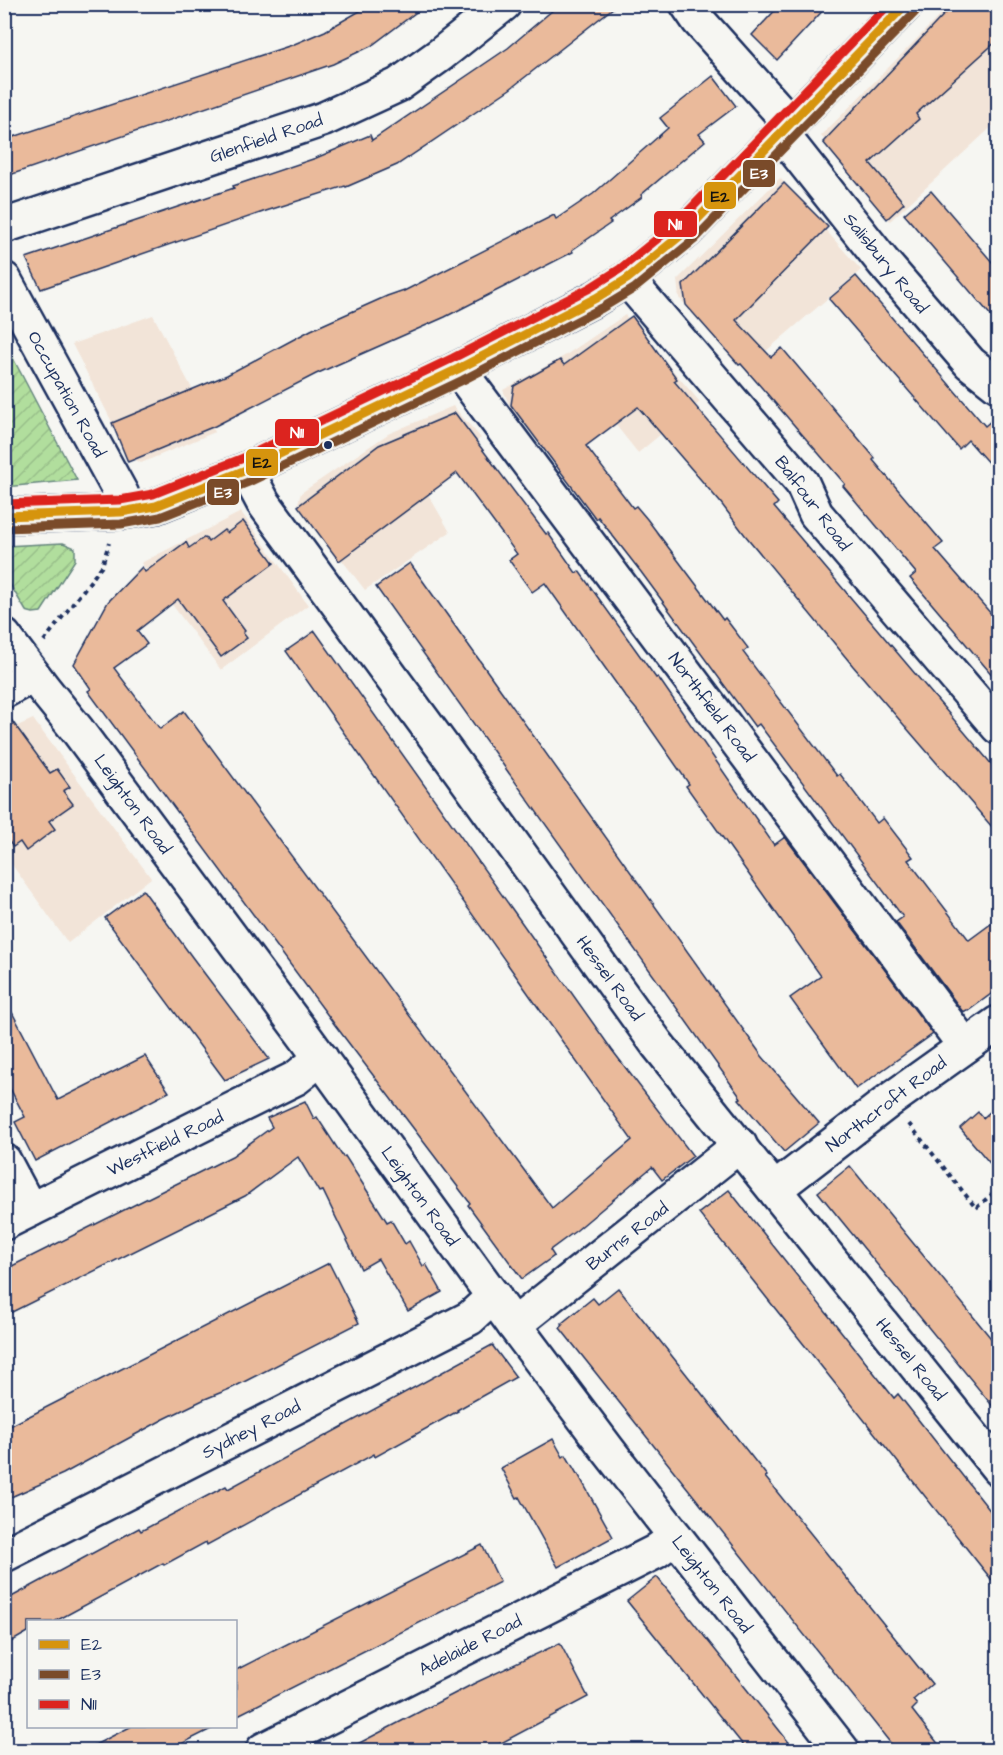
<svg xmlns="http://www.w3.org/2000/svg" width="1003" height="1755" font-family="'Architects Daughter',sans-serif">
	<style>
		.built { fill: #f2e4d8 }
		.garden { fill: url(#garden-furrows); stroke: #66867e; stroke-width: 1.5 }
		.building { fill: #eaba9b; stroke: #1b2f5e; stroke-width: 1.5 }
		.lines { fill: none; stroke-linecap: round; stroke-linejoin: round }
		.minor-casing { stroke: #1b2f5e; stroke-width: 38 }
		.major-casing { stroke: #1b2f5e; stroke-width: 38 }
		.path { stroke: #1b2f5e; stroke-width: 4; stroke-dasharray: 4.5 4.5; stroke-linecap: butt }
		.minor { stroke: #f6f6f2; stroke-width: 33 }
		.major { stroke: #f8deab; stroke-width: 33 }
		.bus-1-casing { stroke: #f6f6f2; stroke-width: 14 }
		.bus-2-casing { stroke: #f6f6f2; stroke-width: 14 }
		.bus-3-casing { stroke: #f6f6f2; stroke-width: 14 }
		.bus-1 { stroke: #d6940e; stroke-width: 9 }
		.bus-2 { stroke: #7a4b2a; stroke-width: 9 }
		.bus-3 { stroke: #dc241f; stroke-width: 9 }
		.bus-dot { fill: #1b2f5e; stroke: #f6f6f2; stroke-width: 2 }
		.labels { text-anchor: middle; stroke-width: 4.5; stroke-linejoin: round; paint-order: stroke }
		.street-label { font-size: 18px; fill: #1b2f5e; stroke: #f6f6f2 }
		.line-badge { stroke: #f6f6f2; stroke-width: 2 }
		.badge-label { font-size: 16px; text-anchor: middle; font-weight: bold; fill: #fff }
		.pale-badge-label { font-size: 16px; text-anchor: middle; font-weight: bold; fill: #111 }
	</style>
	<defs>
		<pattern id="garden-furrows" width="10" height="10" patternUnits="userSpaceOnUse" patternTransform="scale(1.5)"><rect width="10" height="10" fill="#b1de9d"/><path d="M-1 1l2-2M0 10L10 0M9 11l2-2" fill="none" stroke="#98bf8a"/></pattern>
	</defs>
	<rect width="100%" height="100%" fill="#f6f6f2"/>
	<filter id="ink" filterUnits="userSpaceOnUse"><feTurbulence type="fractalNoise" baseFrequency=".0167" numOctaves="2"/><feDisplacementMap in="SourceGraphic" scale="12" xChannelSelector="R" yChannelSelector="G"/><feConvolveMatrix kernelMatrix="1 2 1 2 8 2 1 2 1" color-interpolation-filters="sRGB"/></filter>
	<g filter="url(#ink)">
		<g class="built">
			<polygon points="950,5 998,5 998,121 890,221 821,136"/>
			<polygon points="780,178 861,270 745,369 679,298 677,280"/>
			<polygon points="153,315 215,432 141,463 130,457 72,344"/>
			<polygon points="625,315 700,402 638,453 577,376 516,421 503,390 566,355"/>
			<polygon points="453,406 481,438 421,482 450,532 365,590 298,503 301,493 388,434"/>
			<polygon points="241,512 308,605 221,670 141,563"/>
			<polygon points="33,719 151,878 68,943 5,855 4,732"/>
		</g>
		<g class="garden">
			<polygon points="5,343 77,480 5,487"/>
			<polygon points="63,543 75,548 75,560 41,612 33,613 26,611 5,576 5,546"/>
		</g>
		<g class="building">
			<polygon points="372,4 427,4 371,46 333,64 4,177 4,140 292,45 325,31"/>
			<polygon points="560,4 618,4 510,89 397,165 346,187 345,186 266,211 41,289 26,258 234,188 233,186 316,158 370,135 372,140 508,48"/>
			<polygon points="781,4 829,4 777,60 752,35"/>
			<polygon points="954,4 999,4 999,39 916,114 919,119 870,163 904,203 887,219 823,142"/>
			<polygon points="713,76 736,106 699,134 705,141 641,195 642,197 609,221 611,223 572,250 573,252 445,317 316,374 215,426 128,462 112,423 227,375 311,330 387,296 404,290 404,291 554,215 556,219 593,194 668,128 660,118"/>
			<polygon points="784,183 828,227 736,320 771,357 782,348 875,458 873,460 943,543 935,549 999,623 999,683 910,578 916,573 843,486 845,484 762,388 741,364 739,365 686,305 683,285"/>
			<polygon points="931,191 999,270 999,325 904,214"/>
			<polygon points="856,276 985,426 999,414 999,475 968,440 959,449 829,299"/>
			<polygon points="632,316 677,379 674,381 778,503 774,507 999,773 999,835 853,666 745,535 720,502 638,407 586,446 633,508 636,506 647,519 723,620 725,618 748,648 743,652 837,776 840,774 877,823 883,818 913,857 908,860 969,940 999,918 999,988 968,1011 967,1010 963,1012 896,922 903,917 759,724 755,727 641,572 598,517 596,519 511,405 514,386 560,360 564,365"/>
			<polygon points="455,413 546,534 548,533 576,573 579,571 656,678 658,677 774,845 785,837 933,1034 856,1089 790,998 821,976 686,786 689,784 641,715 625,696 545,583 532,592 509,560 517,554 457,473 339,561 298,506 379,445"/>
			<polygon points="243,521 274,563 223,601 245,631 243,633 247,638 221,657 178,599 137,631 147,644 114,668 160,729 184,711 552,1208 632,1140 286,651 315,631 612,1050 693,1156 662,1180 652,1167 577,1230 550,1250 554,1256 522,1279 468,1205 470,1203 335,1025 88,691 91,689 74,664 108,602 142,567 145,572 186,542 189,548 205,537 208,542 224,530 227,533"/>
			<polygon points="410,563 762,1056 819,1123 784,1152 739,1099 741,1098 376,587"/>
			<polygon points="4,710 50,773 57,769 70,787 63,791 73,804 49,821 55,829 26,851 20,842 13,847 4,835"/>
			<polygon points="143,890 192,957 269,1059 225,1080 105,918"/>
			<polygon points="4,997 58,1100 145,1056 169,1092 35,1161 15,1122 25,1117 4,1077"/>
			<polygon points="305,1101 314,1119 317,1117 343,1157 345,1156 387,1222 391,1220 405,1244 409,1241 423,1266 426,1264 442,1292 408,1311 378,1259 361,1269 323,1191 319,1192 298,1157 245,1196 4,1316 4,1270 232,1156 272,1127 267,1118"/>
			<polygon points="999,1104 999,1174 960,1128 978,1112 983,1118"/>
			<polygon points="850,1166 999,1348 999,1414 818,1192"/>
			<polygon points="729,1190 894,1398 898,1394 999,1522 999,1589 699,1213"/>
			<polygon points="329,1263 359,1323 232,1388 205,1399 164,1419 63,1474 4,1500 4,1429"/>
			<polygon points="618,1288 733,1433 767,1476 765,1477 932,1684 913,1700 917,1705 912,1710 943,1750 896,1750 560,1328 563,1325 562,1323 593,1298 598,1304"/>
			<polygon points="492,1345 516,1377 457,1410 458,1411 375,1457 374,1454 207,1545 206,1542 164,1565 163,1563 54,1622 28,1622 28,1632 4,1646 4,1601 139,1528 141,1531 226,1486 228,1489"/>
			<polygon points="553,1439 563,1457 566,1455 577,1474 578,1474 613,1537 558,1567 519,1497 517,1498 501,1468"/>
			<polygon points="482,1545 500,1582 236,1716 236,1670"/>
			<polygon points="657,1577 760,1706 795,1750 747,1750 627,1601"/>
			<polygon points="560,1643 588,1697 488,1750 346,1750 475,1683"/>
			<polygon points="132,1726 217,1726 181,1744 185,1750 85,1750"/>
		</g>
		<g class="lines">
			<defs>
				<g id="minor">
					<polyline points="687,4 698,20 790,123"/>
					<polyline points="781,133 883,262 970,363 998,385"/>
					<polyline points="4,226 324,119 398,85 440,55 504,4"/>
					<polyline points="4,279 122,495 121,512"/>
					<polyline points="627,279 802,483 816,514 998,727"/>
					<polyline points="458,369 965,1046"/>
					<polyline points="246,470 263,502 458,768 657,1044 998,1468"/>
					<polyline points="4,636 44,689 78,731 303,1034 514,1325 608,1450 842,1750"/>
					<polyline points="4,691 33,675"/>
					<polyline points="4,1161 30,1210"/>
					<polyline points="775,1189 890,1100 998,1023"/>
					<polyline points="4,1223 296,1078 321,1058"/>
					<polyline points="514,1325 740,1145"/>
					<polyline points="4,1555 470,1318 494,1296"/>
					<polyline points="263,1750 655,1552 676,1537"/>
				</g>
				<polyline id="major" points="4,516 121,512 156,506 246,470 458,369 596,298 627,279 686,231 906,4"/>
			</defs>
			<use href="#minor" class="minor-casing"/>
			<use href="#major" class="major-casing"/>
			<g class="path">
				<polyline points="44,641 102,566 109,543"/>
				<polyline points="909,1124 976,1208 998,1189"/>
			</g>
			<use href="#minor" class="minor"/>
			<use href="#major" class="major"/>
			<defs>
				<polyline id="bus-1" points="4,516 121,512 156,506 246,470 458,369 596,298 627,279 686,231 906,4"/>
				<polyline id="bus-2" points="4,528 121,524 160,517 251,481 463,380 602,308 635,288 695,239 915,12"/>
				<polyline id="bus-3" points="4,504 120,500 153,494 241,459 453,358 590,288 620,269 678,222 889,4"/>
			</defs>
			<use href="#bus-1" class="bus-1-casing"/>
			<use href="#bus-2" class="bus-2-casing"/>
			<use href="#bus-3" class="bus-3-casing"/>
			<use href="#bus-1" class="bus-1"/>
			<use href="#bus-2" class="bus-2"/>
			<use href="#bus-3" class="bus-3"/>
		</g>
	</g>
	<circle class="bus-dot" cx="328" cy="445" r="5"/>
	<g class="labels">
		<g class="street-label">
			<text transform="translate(266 138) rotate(-19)" y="6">Glenfield Road</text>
			<text transform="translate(886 263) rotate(51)" y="6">Salisbury Road</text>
			<text transform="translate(67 394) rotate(61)" y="6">Occupation Road</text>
			<text transform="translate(813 503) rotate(53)" y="6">Balfour Road</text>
			<text transform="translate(712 707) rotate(53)" y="6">Northfield Road</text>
			<text transform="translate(133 804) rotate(54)" y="6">Leighton Road</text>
			<text transform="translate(610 978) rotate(54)" y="6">Hessel Road</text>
			<text transform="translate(886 1104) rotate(-37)" y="6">Northcroft Road</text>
			<text transform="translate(165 1143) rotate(-26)" y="6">Westfield Road</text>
			<text transform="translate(420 1196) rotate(54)" y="6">Leighton Road</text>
			<text transform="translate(627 1236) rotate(-38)" y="6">Burns Road</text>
			<text transform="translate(911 1359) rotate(51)" y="6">Hessel Road</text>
			<text transform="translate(251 1429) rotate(-27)" y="6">Sydney Road</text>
			<text transform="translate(712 1584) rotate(52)" y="6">Leighton Road</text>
			<text transform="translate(470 1645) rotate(-27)" y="6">Adelaide Road</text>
		</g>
	</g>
	<g class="line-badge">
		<rect x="742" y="159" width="34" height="29" rx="6" fill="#7a4b2a"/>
		<rect x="703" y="181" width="34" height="29" rx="6" fill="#d6940e"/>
		<rect x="653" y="210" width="45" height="28" rx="6" fill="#dc241f"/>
		<rect x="274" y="418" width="46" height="29" rx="6" fill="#dc241f"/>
		<rect x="245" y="448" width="34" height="29" rx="6" fill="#d6940e"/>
		<rect x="206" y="478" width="34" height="28" rx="6" fill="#7a4b2a"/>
	</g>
	<g class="badge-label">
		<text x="759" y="179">E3</text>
		<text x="675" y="230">N11</text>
		<text x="297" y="438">N11</text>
		<text x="223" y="498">E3</text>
	</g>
	<g class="pale-badge-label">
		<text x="720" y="202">E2</text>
		<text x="262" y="468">E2</text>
	</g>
	<rect width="1003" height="1755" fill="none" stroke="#f6f6f2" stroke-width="24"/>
	<rect x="12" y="12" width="979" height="1731" fill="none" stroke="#1b2f5e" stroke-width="2" filter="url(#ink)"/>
	<rect x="27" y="1620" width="210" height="108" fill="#f6f6f2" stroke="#9ea6b7" stroke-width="1.5"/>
	<rect x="39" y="1640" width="30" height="9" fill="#d6940e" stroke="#9ea6b7" stroke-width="1.5"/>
	<text x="81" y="1650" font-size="18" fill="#1b2f5e">E2</text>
	<rect x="39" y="1670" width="30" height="9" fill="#7a4b2a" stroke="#9ea6b7" stroke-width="1.5"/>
	<text x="81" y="1680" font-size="18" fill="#1b2f5e">E3</text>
	<rect x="39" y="1700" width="30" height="9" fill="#dc241f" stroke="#9ea6b7" stroke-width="1.5"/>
	<text x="81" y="1710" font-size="18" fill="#1b2f5e">N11</text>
</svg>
